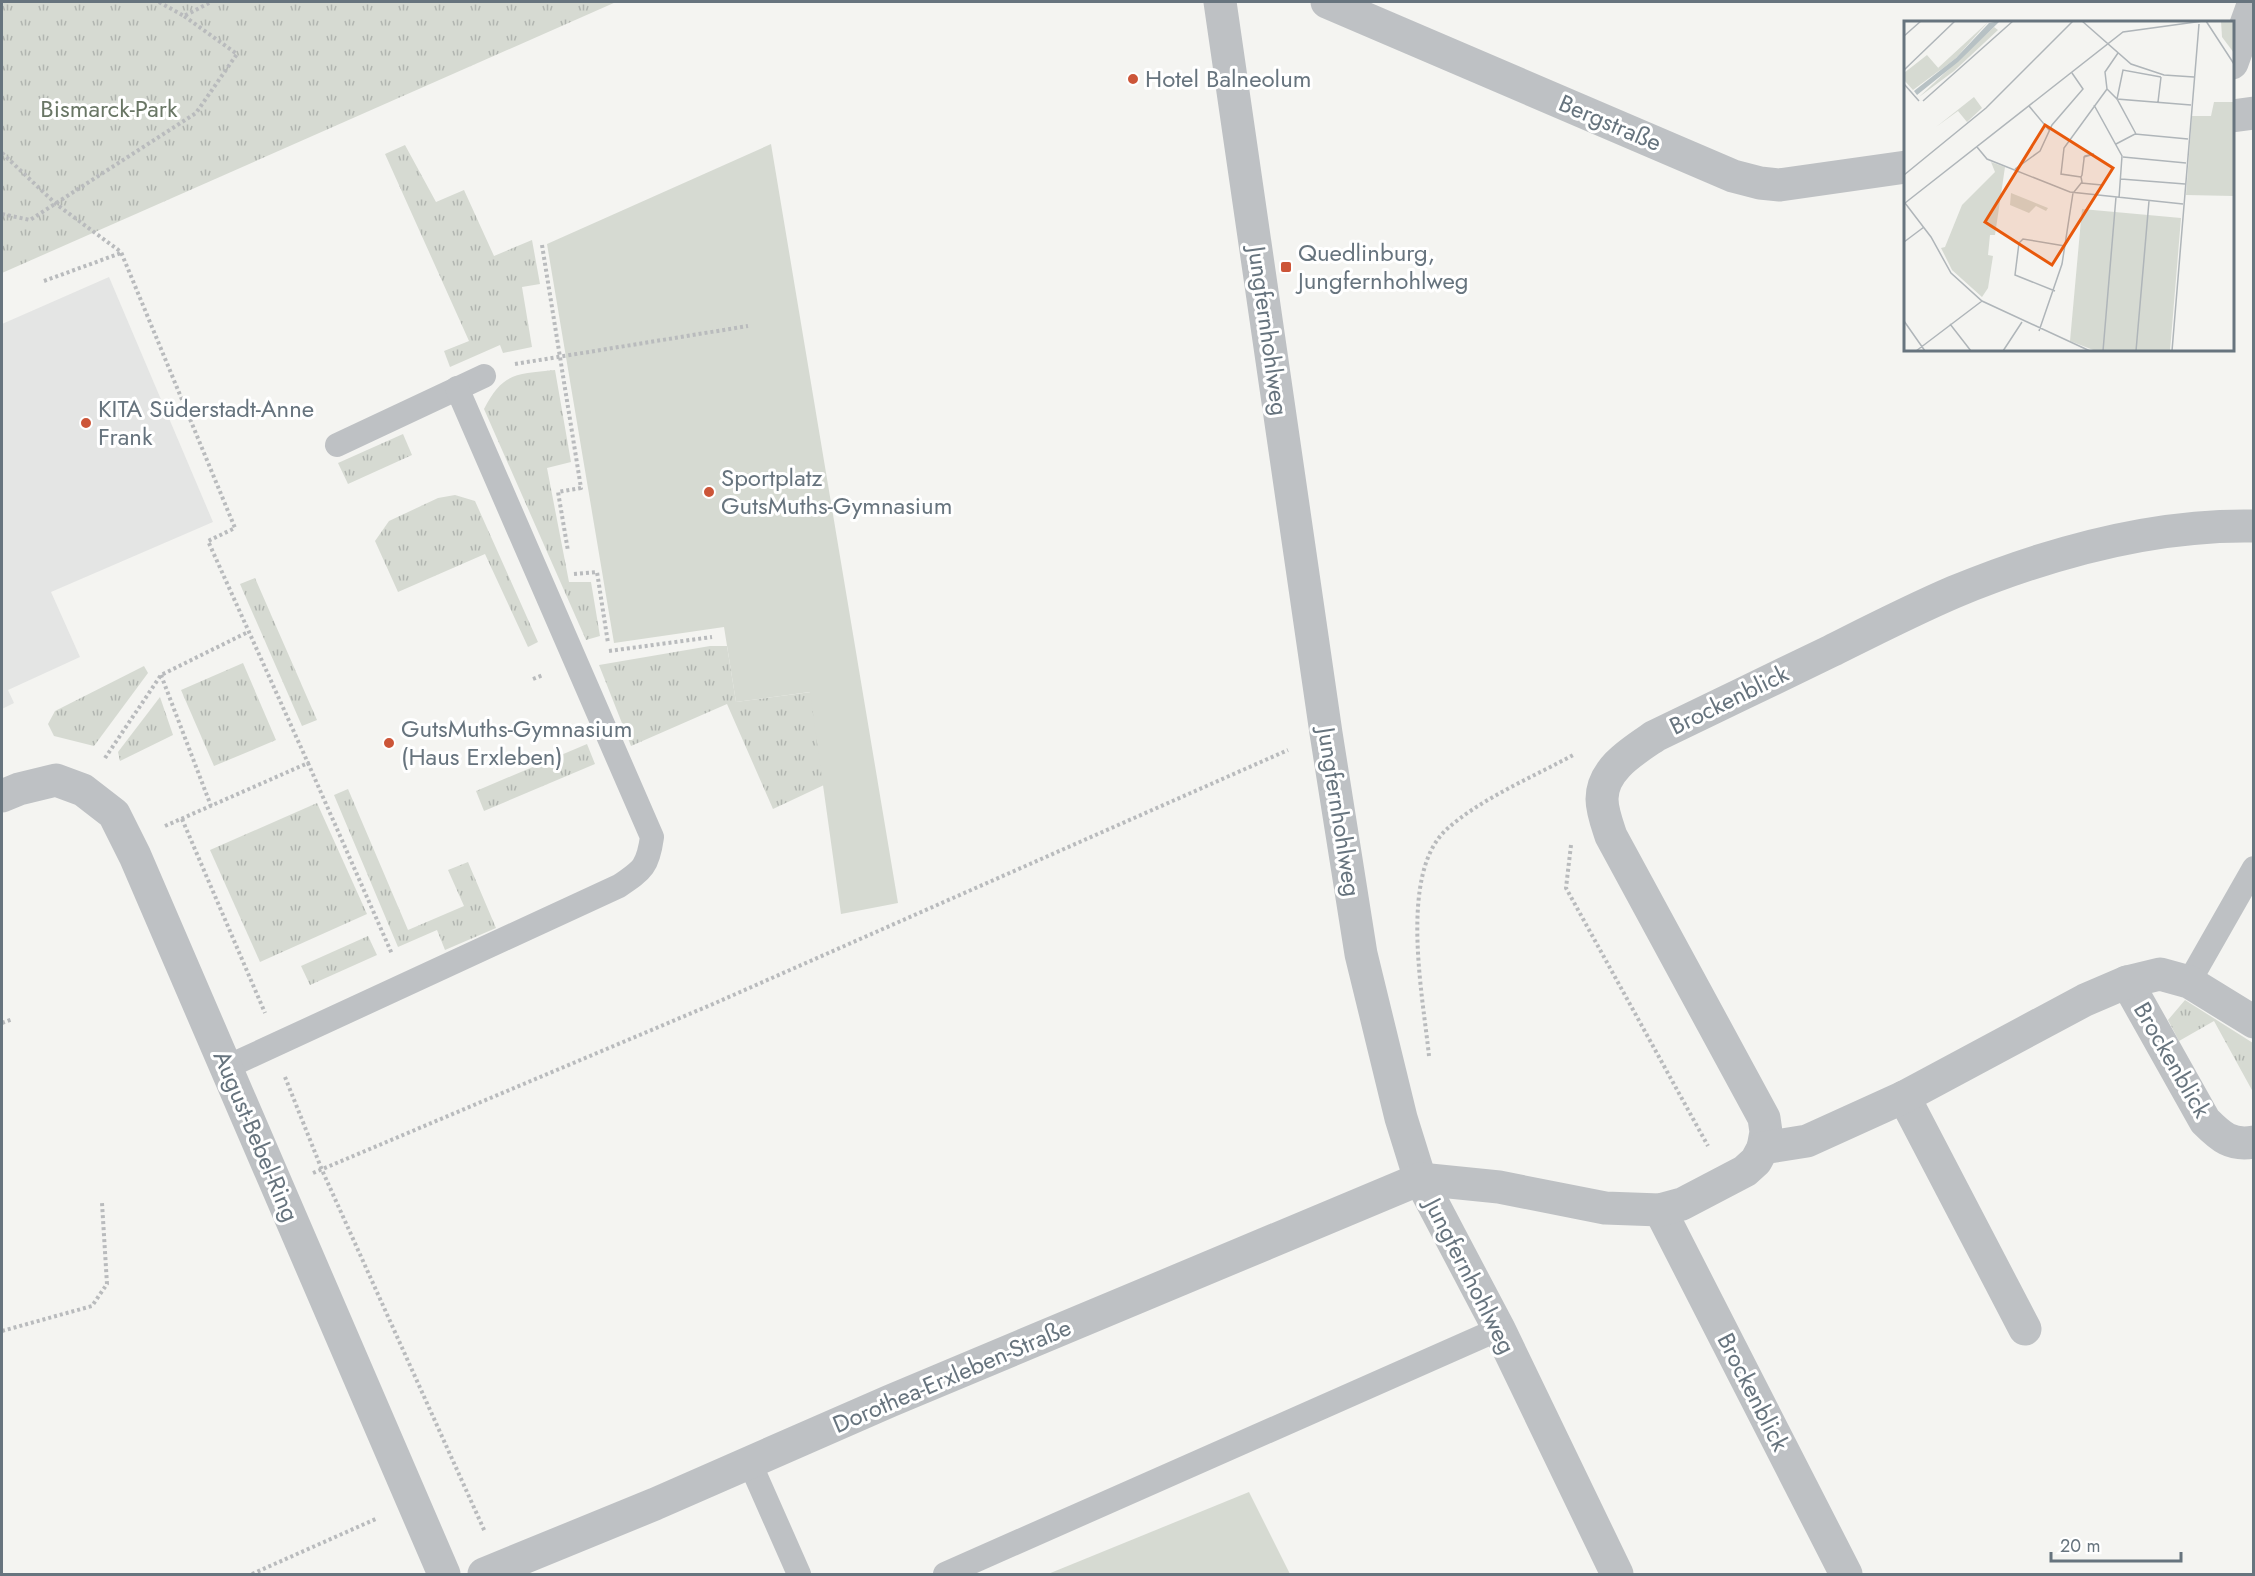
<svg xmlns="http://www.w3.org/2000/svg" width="2255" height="1576" font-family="Jost,sans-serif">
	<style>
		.built { fill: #e4e5e4 }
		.grass { fill: url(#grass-tufts) }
		.garden { fill: #d6dad2 }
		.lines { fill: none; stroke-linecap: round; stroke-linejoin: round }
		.path { stroke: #b9bbbd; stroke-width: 4; stroke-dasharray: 3 3; stroke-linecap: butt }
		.service { stroke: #bec1c4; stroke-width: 24 }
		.minor { stroke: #bec1c4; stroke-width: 33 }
		.poi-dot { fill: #cc5538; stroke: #fff; stroke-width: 2 }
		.labels { text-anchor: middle; stroke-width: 6; stroke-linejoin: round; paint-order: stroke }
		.poi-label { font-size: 24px; fill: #67747e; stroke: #fff; text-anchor: start }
		.park-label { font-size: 24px; fill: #697665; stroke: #fff }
		.street-label { font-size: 24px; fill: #67747e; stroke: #fff }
		.inset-road { fill: none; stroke: #afb5b9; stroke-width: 1.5 }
		.view { fill: #e8590c; fill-opacity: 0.15; stroke: #e8590c; stroke-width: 3 }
		.inset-edge { fill: none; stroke: #67747e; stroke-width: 3 }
	</style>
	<defs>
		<pattern id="grass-tufts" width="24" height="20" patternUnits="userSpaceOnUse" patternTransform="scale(1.5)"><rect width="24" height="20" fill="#d6dad2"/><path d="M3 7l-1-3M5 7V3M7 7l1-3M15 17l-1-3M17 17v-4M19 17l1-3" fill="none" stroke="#b1b5b0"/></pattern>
	</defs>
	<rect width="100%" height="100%" fill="#f4f4f1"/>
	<polygon class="built" points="109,277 213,522 51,592 80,657 8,690 14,703 2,709 2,324"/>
	<g class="grass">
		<polygon points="2,2 616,2 2,273"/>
		<polygon points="405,145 436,202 464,190 494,256 532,240 540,284 522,287 532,347 503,353 500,345 450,367 444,351 469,341 385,154"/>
		<path d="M 555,370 L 571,462 L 547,468 L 569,582 L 591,582 L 600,636 L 586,640 L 484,409 C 503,372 517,374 555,370 Z"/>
		<polygon points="403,434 412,455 348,484 338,463"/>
		<polygon points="455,495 475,501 538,642 528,647 485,554 398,592 375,541 389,521 438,498"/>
		<polygon points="255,578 317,720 302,726 240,584"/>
		<polygon points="710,646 727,646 736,702 811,692 824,785 773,809 727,704 631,746 599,665"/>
		<polygon points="243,663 276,740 214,766 181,690"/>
		<polygon points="144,666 148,673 94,746 54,736 48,724 55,711"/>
		<polygon points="160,697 173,735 120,761 118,752"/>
		<polygon points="587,744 595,764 484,811 476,791"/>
		<polygon points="348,789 408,930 464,906 448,870 468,862 496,928 445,950 437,930 398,947 334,795"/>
		<polygon points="317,803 367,914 260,962 210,850"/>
		<polygon points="368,936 377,955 310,985 301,966"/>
		<polygon points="2185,1000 2253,1043 2253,1092 2214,1021 2179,1041 2168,1020"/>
	</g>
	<g class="garden">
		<polygon points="771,144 898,903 841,914 810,692 736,702 724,627 614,643 547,244"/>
		<polygon points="1249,1492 1290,1574 1048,1574"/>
	</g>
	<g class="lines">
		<g class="path">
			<polyline points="159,2 184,16 211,2"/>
			<polyline points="2,153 56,204 121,252 235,528 208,541 308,763"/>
			<polyline points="2,214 30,220 196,113 237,54 184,16"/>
			<polyline points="542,245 581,488 558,492 568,551"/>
			<polyline points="44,281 121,253"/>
			<polyline points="515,364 748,326"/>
			<polyline points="574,574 597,572 608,643"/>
			<polyline points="609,651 712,637"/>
			<polyline points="161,675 211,806"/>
			<polyline points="533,679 543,675"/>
			<polyline points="105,758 161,675 248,632"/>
			<polyline points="182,819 265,1013"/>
			<polyline points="165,826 308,763 392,954"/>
			<polyline points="1571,845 1566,888 1708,1146"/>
			<polyline points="2,1023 13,1019"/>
			<path d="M 1429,1056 C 1423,996 1398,873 1447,829 C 1480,799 1535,776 1575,754"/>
			<polyline points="285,1077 322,1170 485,1532"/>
			<polyline points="313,1173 713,1004 1288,750"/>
			<polyline points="2,1331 92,1306 107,1284 102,1203"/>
			<polyline points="252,1574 378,1518"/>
		</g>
		<g class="service">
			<polyline points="337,445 484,376"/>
			<polyline points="2189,982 2254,868"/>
			<path d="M 227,1067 L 619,886 C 643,870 648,866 652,837 L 457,388"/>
			<polyline points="750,1463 799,1574"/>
			<polyline points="945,1574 1499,1329"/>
		</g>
		<g class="minor">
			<polyline points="1220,2 1326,733 1361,954 1401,1118 1420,1179 1499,1329 1617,1574"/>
			<polyline points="1327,2 1733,176 1760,183 1780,185 1906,167"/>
			<polyline points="2232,63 2254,2"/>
			<polyline points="2232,116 2254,113"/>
			<polyline points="2,796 19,789 56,780 83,790 114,814 135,856 444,1574"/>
			<path d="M 2127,982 L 2205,1121 C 2221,1137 2231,1146 2254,1142"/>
			<polyline points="1904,1097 2025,1329"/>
			<path d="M 1763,1148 L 1766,1132 L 1764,1118 L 1611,836 C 1607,824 1602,811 1602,799 C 1602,769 1633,751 1655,736 C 1714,708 1772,679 1831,651 C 1871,631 1912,610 1954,592 C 2046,554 2152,524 2254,526"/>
			<polyline points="1660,1210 1846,1574"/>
			<polyline points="484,1574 655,1504 890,1401 1420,1179 1499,1187 1605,1208 1660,1210 1682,1204 1745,1171 1756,1161 1763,1148 1807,1141 1904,1097 2085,1000 2127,982 2160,974 2189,982 2254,1022"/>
		</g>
	</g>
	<g class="poi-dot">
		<circle cx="1133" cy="79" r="6"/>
		<rect x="1280" y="261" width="12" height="12" rx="3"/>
		<circle cx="86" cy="423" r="6"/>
		<circle cx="709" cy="492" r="6"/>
		<circle cx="389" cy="743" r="6"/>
	</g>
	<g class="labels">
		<g class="poi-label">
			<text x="1145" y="87">Hotel Balneolum</text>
			<text x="1298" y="261">Quedlinburg,<tspan x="1298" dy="28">Jungfernhohlweg</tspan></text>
			<text x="98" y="417">KITA Süderstadt-Anne<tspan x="98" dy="28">Frank</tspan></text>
			<text x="721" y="486">Sportplatz<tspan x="721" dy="28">GutsMuths-Gymnasium</tspan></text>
			<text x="401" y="737">GutsMuths-Gymnasium<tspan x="401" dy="28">(Haus Erxleben)</tspan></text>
		</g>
		<g class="park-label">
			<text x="109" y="117">Bismarck-Park</text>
		</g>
		<g class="street-label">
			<text transform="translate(1610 123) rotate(23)" y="8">Bergstraße</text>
			<text transform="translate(1268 331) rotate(82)" y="8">Jungfernhohlweg</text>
			<text transform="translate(1729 700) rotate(-26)" y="8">Brockenblick</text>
			<text transform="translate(1339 812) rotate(81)" y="8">Jungfernhohlweg</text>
			<text transform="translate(2172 1060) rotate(60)" y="8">Brockenblick</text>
			<text transform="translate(256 1136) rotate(67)" y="8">August-Bebel-Ring</text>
			<text transform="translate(1470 1276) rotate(63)" y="8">Jungfernhohlweg</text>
			<text transform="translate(952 1376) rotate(-23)" y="8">Dorothea-Erxleben-Straße</text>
			<text transform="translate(1753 1392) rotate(63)" y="8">Brockenblick</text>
		</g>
	</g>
	<g transform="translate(1904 21)">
		<rect width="330" height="330" fill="#f4f4f1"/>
		<path d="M 23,34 L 36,49 L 9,69 L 0,59 L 0,52 ZM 70,76 L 78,87 L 63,101 L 54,90 L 32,106 ZM 87,141 L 101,146 L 91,214 L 86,214 L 84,234 L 89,235 L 84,267 L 78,276 L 48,249 L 37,227 L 41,226 L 58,184 L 91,151 Z" fill="#d6dad2"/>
		<path d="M 84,1 L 52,37 L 10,70 L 36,50 L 34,47 ZM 90,6 L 94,9 L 50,50 L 15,76 Z" fill="#d6dad2"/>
		<path d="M 317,0 L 330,0 L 330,32 L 318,16 Z" fill="#d6dad2"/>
		<path d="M 310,81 L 330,81 L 330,175 L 282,174 L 288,95 L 307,95 ZM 107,172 L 144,187 L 142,190 L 132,185 L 125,192 L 106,184 ZM 178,188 L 277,197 L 266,330 L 192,330 L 166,320 Z" fill="#d6dad2"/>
		<path d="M 96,0 L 54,41 L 13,74 L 10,70 L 52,37 L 85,2 Z" fill="#b7c1c4"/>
		<path class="inset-road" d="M 178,0 L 227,43 L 260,54 L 290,56M 302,0 L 330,43M 0,15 L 17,0M 214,32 L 201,51 L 203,68 L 213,78 L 232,113M 0,49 L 51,0M 257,56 L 219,49 L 213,78 L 287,84M 0,63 L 15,80M 19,80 L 109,0M 254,81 L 257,56M 190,84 L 218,135 L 215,177M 125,85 L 145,109M 212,123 L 231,113 L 284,118M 73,126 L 83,138 L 166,171 L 279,183M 219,136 L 282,142M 111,148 L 136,130 L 148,104 L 179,68 L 168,52M 0,154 L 82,87 L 169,0M 177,156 L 157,153 L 160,127 L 203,68M 217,158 L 281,163M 177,162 L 198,164M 170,171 L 178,161 L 177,156 L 178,154 L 180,138 L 180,136 L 181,135 L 190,133 L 180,136M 1,182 L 219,11 L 299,0M 1,182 L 27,216 L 47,252 L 78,280 L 186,330M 0,221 L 20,206M 151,270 L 111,254 L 115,222 L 119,218 L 161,225M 0,300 L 21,330M 46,303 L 67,330M 135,310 L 158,243 L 169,172M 12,330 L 78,280M 99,330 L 118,301M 199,330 L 212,176M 232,330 L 245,180M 268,330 L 295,3"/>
		<path class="view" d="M 141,104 L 209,147 L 148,244 L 81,201 Z"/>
		<rect width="330" height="330" class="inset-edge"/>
	</g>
	<rect width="2255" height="1576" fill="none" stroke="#67747e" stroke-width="6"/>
	<path d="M2051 1552v9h130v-9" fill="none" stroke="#67747e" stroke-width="3"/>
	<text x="2060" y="1552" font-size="18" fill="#67747e" stroke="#ffffff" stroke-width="4.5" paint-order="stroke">20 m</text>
</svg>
